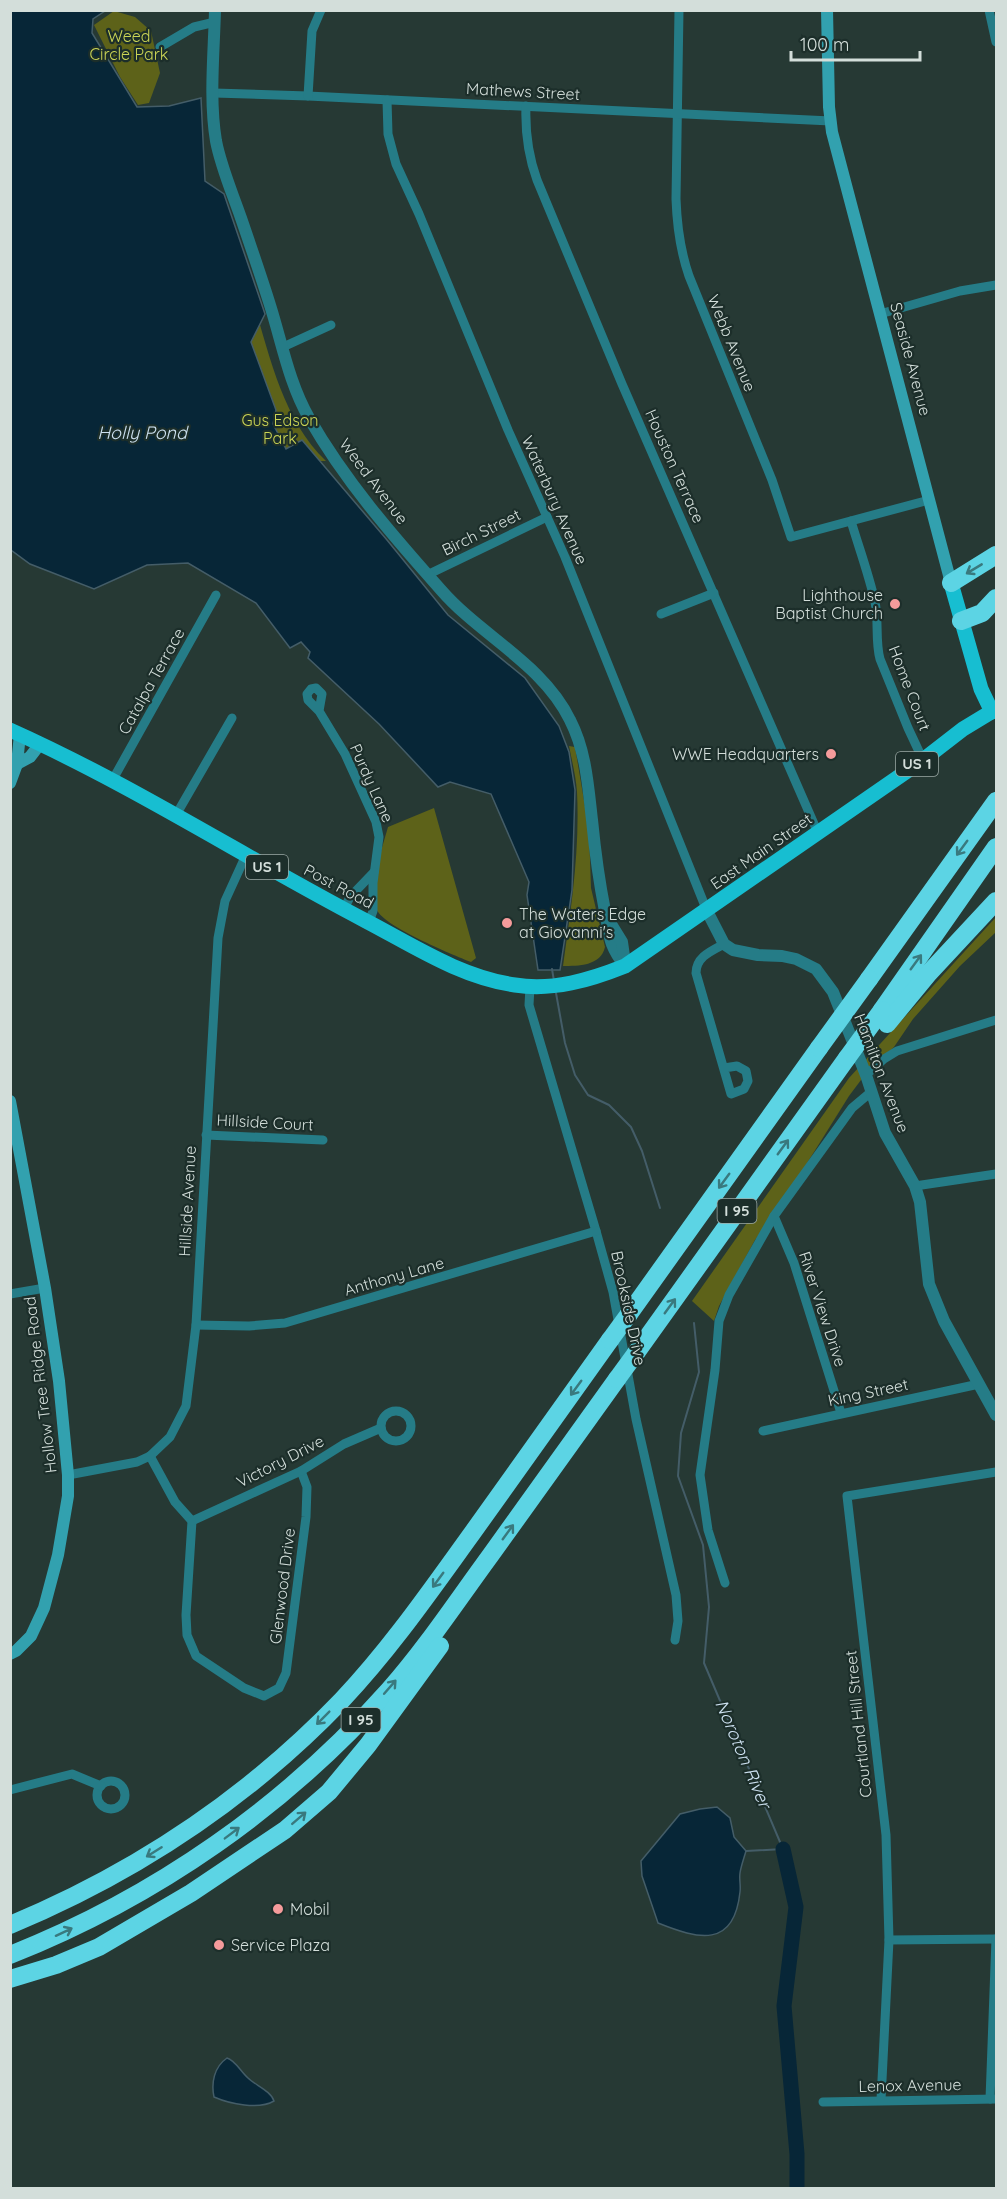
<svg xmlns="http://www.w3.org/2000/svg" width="1007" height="2199" font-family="Quicksand,sans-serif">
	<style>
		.green { fill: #5d6219 }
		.water { fill: #072637; stroke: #445d68; stroke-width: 1.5 }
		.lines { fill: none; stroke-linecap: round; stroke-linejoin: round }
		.stream { stroke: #445d68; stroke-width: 2 }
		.river { stroke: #072637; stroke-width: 15 }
		.minor { stroke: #257c87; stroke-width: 9 }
		.tertiary { stroke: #257c87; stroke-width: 12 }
		.secondary { stroke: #32a1af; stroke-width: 12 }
		.primary { stroke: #17bed1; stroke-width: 15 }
		.motorway { stroke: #5cd4e4; stroke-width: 18 }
		.motorway-bridge { stroke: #5cd4e4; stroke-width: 18 }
		.oneway { stroke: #39797e }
		.poi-dot { fill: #f59b9b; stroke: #1c2e2a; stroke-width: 2 }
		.labels { text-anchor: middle; stroke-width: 4.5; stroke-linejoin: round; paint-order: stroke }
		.shield { fill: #1c2e2a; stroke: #9ca9a5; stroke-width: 1.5 }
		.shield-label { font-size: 15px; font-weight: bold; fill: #d3deda }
		.park-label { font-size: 16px; fill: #cbd555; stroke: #1c2e2a }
		.street-label { font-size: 16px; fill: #d3deda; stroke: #1c2e2a }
		.poi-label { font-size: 16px; fill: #d3deda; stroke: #1c2e2a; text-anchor: start }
		.water-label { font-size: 18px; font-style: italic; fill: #cde1f0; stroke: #1c2e2a }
	</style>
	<rect width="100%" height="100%" fill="#263934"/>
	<g class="green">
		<polygon points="114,11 135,17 151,31 160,73 149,103 138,105 120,77 94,25"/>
		<path d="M 253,301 C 270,357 283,420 326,461 L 296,461 L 280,457 L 242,357 Z"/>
		<path d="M 569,746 L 575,747 L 589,830 L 591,888 L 605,947 C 601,966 578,966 563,966 C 571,909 580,850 577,792 C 576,777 572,761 569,746 Z"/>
		<path d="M 434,808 L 476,958 L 471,962 C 453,955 380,925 376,908 C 370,882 381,852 388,827 Z"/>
		<polygon points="996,917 996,932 960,966 913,1019 894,1047 861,1080 849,1096 779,1208 755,1240 719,1306 714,1321 692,1301 849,1078"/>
	</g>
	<g class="water">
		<polygon points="11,10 105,11 93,19 92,33 137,107 169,106 201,98 205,181 224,194 265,314 251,342 276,410 273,424 286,449 302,440 387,540 448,615 525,678 559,726 569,752 575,790 572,890 560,970 538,970 527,895 529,882 491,794 450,782 438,787 379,724 308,658 310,652 301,642 290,648 256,603 188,563 147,565 94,589 30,564 11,550"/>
		<path d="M 717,1807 L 730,1818 L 734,1837 L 746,1851 C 744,1858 741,1866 740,1873 C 739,1879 741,1886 740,1892 C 734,1949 698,1939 658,1923 L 642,1876 L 641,1861 L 680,1814 L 700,1809 Z"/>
		<path d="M 227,2058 C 235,2060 241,2072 248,2078 C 255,2085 271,2091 274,2101 C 259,2110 230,2104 214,2097 C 211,2083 214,2067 227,2058 Z"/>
	</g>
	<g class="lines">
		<g class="stream">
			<polyline points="552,969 554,981"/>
			<polyline points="556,993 565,1043 575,1075 588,1095 609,1105 631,1127 642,1151 660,1208"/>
			<polyline points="694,1323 699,1372 681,1433 678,1476 703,1545 709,1607 704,1663 783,1849 746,1851"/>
		</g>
		<polyline class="river" points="783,1849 796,1907 784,2006 797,2154 797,2188"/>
		<g class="minor">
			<path d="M 679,10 L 676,199 C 677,227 680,250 689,276 L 772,480 L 791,537 L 929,500"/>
			<polyline points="989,10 996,42"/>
			<polyline points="160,47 194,27 215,22"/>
			<polyline points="214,93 308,96 831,121"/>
			<polyline points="308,96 312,31 321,10"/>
			<polyline points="387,100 388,134 396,164 419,214 508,430 565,557 707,911"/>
			<path d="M 526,106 C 525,132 528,155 537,180 L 622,384 L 818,833"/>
			<polyline points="880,314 960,291 996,285"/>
			<polyline points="283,347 331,325"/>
			<path d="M 851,521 C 859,548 869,575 875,602 C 879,621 875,641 880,659 L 908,728 L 923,760"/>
			<polyline points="427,575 547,517"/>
			<polyline points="661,614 714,593"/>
			<polyline points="319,711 322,694 316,688 311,689 307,694 308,700 319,711 345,754 376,822 379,837 373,883 373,911 369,922"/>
			<polyline points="112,781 216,595"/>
			<polyline points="176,815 232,718"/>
			<polyline points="344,909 350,897 374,872"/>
			<polyline points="530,987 529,1005 596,1231 613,1292 636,1419 676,1595 678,1621 675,1640"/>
			<path d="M 724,1068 L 737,1066 L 746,1071 L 748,1081 L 744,1089 L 731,1094 L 696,973 C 696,957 711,951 724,944"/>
			<polyline points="866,1075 884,1059 897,1051 996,1020"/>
			<polyline points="206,1135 323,1140"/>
			<polyline points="915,1186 996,1174"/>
			<polyline points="774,1216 794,1263 841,1413"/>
			<polyline points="10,1294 45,1288"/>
			<polyline points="196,1325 249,1326 285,1323 596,1231"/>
			<circle cx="396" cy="1426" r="15"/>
			<polyline points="763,1431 979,1384"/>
			<polyline points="150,1456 175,1502 192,1521 186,1615 187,1635 196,1656 244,1688 264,1696 279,1688 286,1673 306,1517 307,1487 301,1471"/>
			<polyline points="68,1475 137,1462 150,1456 170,1437 186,1406 196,1325 218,938 225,901 246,855"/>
			<polyline points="192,1521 301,1471 344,1444 381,1428"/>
			<polyline points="725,1583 708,1530 700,1475 715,1370 719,1321 729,1295 774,1216 852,1108 871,1092"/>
			<circle cx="111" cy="1795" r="14"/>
			<polyline points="10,1790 72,1774 101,1786"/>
			<polyline points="889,1940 996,1939"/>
			<polyline points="990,2099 996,1939"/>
			<polyline points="881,2100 889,1940 886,1835 847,1496 996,1472"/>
			<polyline points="823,2102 996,2099"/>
		</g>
		<g class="tertiary">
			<path d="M 215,10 C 214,53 209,99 216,141 C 221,167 232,192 241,218 C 251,247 261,276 270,305 C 282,343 289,383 309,418 C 345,481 393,536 441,590 C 481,636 543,664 570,720 C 586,751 588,785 592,820 C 595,851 599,881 605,911 C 610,936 608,944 625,966"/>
			<polyline points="707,911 724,944 733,950 758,955 782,956 796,959 816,969 833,992 866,1075 885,1133 915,1186 920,1202 929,1284 944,1321 996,1415"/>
			<polyline points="606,916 622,942 625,963"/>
		</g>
		<g class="secondary">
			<polyline points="827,10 829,107 832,132 951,583"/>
			<polyline points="17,764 30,757 40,744"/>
			<polyline points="10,783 17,764 20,734"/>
			<polyline points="10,1101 45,1288 59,1381 68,1475 68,1496 58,1555 44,1608 31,1636 16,1651 10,1654"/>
		</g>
		<g class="primary">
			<polyline points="951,583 981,689 992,712"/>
			<path d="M 10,730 C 133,785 247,859 366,921 C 414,946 460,977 515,985 C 553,991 590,980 625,966 L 923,760 L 963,729 L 996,709"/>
		</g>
		<g class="motorway">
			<polyline points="951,583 996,555"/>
			<polyline points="961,621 982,613 996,598"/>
			<polyline points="869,979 996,801"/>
			<polyline points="882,1010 996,847"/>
			<polyline points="887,1024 929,973 996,901"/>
			<polyline points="629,1314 819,1048"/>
			<polyline points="636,1353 847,1058"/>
			<path d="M 10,1925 C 135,1873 248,1798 342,1700 C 391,1648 431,1590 473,1532 C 519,1468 564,1404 610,1340"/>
			<path d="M 10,1955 C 156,1897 285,1807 389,1690 C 426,1648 457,1601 490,1556 C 532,1497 574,1438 617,1379"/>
			<polyline points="10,1979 56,1965 99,1947 191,1893 285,1830 329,1792 368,1745 440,1646"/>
		</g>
		<g class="motorway-bridge">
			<polyline points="819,1048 869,979"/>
			<polyline points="847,1058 882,1010"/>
			<polyline points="610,1340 629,1314"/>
			<polyline points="617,1379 636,1353"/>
		</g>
	</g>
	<defs><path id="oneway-shaft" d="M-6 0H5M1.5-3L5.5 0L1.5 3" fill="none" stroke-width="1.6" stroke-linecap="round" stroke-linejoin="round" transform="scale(1.5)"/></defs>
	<g class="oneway">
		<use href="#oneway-shaft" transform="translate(974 569) rotate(149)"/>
		<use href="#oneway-shaft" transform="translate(962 848) rotate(126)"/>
		<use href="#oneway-shaft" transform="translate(916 962) rotate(-54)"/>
		<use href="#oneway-shaft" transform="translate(783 1147) rotate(-54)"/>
		<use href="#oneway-shaft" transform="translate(724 1181) rotate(126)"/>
		<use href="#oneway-shaft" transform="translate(670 1306) rotate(-54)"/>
		<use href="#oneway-shaft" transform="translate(576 1388) rotate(126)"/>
		<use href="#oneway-shaft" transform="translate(508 1532) rotate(-54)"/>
		<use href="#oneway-shaft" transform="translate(438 1580) rotate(126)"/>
		<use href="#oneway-shaft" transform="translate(390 1687) rotate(-49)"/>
		<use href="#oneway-shaft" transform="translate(323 1718) rotate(135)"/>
		<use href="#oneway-shaft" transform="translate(299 1818) rotate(-41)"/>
		<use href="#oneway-shaft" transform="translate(232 1833) rotate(-37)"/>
		<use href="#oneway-shaft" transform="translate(154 1852) rotate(148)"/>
		<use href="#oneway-shaft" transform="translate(64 1932) rotate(-25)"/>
	</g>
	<g class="poi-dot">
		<circle cx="895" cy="604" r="6"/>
		<circle cx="831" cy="754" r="6"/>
		<circle cx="507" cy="923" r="6"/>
		<circle cx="278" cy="1909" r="6"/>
		<circle cx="219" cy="1945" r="6"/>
	</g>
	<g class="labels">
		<g class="shield">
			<rect x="896" y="752" width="42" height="24" rx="4.5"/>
			<rect x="246" y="855" width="42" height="24" rx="4.5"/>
			<rect x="717.5" y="1199" width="39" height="24" rx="4.5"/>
			<rect x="341.5" y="1708" width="39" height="24" rx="4.5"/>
		</g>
		<g class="shield-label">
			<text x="917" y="769">US 1</text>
			<text x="267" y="872">US 1</text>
			<text x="737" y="1216">I 95</text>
			<text x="361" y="1725">I 95</text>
		</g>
		<g class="park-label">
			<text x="129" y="42">Weed<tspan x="129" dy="18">Circle Park</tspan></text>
			<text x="280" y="426">Gus Edson<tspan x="280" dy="18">Park</tspan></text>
		</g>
		<g class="street-label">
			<text transform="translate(523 91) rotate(3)" y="6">Mathews Street</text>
			<text transform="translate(732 343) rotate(68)" y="6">Webb Avenue</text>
			<text transform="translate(911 359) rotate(75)" y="6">Seaside Avenue</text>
			<text transform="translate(675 466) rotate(66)" y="6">Houston Terrace</text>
			<text transform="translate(374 481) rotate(53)" y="6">Weed Avenue</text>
			<text transform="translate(555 500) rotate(66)" y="6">Waterbury Avenue</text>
			<text transform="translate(481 532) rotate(-26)" y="6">Birch Street</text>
			<text transform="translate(151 681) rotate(-61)" y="6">Catalpa Terrace</text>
			<text transform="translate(910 688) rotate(69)" y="6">Home Court</text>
			<text transform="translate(372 783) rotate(66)" y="6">Purdy Lane</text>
			<text transform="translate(761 851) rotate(-35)" y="6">East Main Street</text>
			<text transform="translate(339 886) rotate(28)" y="6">Post Road</text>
			<text transform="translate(882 1073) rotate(69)" y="6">Hamilton Avenue</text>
			<text transform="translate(265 1122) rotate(3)" y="6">Hillside Court</text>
			<text transform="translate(187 1201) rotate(-87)" y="6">Hillside Avenue</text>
			<text transform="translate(394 1276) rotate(-16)" y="6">Anthony Lane</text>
			<text transform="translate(629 1308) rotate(78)" y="6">Brookside Drive</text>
			<text transform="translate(823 1309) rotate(72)" y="6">River View Drive</text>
			<text transform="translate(40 1385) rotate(-97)" y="6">Hollow Tree Ridge Road</text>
			<text transform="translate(868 1392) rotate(-12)" y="6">King Street</text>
			<text transform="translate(280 1461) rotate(-27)" y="6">Victory Drive</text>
			<text transform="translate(282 1586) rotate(-83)" y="6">Glenwood Drive</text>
			<text transform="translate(858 1724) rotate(-96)" y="6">Courtland Hill Street</text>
			<text transform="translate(910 2085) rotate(-1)" y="6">Lenox Avenue</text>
		</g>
		<g class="poi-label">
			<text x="883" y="601" text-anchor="end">Lighthouse<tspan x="883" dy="18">Baptist Church</tspan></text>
			<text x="819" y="760" text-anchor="end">WWE Headquarters</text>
			<text x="519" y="920">The Waters Edge<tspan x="519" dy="18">at Giovanni's</tspan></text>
			<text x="290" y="1915">Mobil</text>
			<text x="231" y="1951">Service Plaza</text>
		</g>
		<g class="water-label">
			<text x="142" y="439">Holly Pond</text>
			<text transform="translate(743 1754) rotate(67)" y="6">Noroton River</text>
		</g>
	</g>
	<rect width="1007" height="2199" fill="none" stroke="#d3deda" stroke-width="24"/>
	<path d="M791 51v9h129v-9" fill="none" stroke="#d3deda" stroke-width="3"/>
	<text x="800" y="51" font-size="18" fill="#d3deda" stroke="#1c2e2a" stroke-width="4.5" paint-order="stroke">100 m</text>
</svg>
